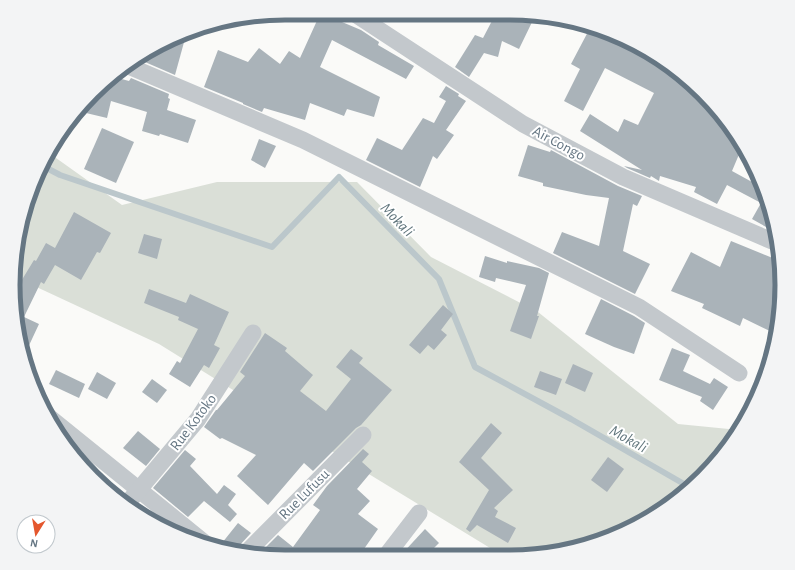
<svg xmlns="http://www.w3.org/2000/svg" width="795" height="570" font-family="'Alegreya Sans',sans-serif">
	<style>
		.green { fill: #dadfd7 }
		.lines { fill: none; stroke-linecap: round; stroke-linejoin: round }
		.stream { stroke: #bbc7cb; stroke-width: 6 }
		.building { fill: #aab3b9 }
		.street { stroke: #c3c8cc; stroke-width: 17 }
		.labels { text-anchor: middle; stroke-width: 4; stroke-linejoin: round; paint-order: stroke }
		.street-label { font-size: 15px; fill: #657683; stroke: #fff }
		.water-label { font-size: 16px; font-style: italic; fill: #60757c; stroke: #fff }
		.rim { fill: none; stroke: #657683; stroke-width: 5 }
	</style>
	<rect width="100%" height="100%" fill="#fafaf8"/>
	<polygon class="green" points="49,153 122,205 217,182 357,182 431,257 538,312 678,424 739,430 726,451 689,490 630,529 546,555 505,555 495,551 354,465 159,344 15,277 15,249 41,165"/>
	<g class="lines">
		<polyline class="stream" points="41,165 60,175 272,247 339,177 439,279 475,367 571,419 691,488"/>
	</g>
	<g class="building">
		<polygon points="320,14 323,14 361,30 379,42 378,45 414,66 406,79 332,40 320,67 380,97 374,117 347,109 344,116 310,103 305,120 264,108 262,112 243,104 243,103 204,87 218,50 248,62 259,48 280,64 289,51 300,58"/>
		<polygon points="494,17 534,18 519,49 502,41 498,57 484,53 469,77 455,67 475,35 483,38"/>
		<polygon points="590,28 646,50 715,106 743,145 732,171 763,188 768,198 775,232 752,219 761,203 727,185 717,204 694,192 696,187 660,176 659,181 651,176 650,178 627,168 624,166 642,170 580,131 590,114 618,132 624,119 638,125 654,93 605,68 583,111 564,101 580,69 571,64"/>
		<polygon points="186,35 175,75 138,59 139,57"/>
		<polygon points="119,72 118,78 129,81 131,78 169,94 168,98 170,99 167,110 196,120 188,143 160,134 159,136 142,131 147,112 111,101 107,118 86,113 91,97"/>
		<polygon points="446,86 459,94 458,96 466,101 446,130 454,135 437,159 433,156 420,187 366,160 377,138 402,150 423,118 434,123 446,101 439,97"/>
		<polygon points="102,128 134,142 116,183 84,169"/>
		<polygon points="259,139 276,146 265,168 251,160"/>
		<polygon points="528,145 550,152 551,150 618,186 642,196 637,206 633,204 623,251 650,264 635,294 553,253 562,232 599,246 609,198 586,195 543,186 543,183 518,176"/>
		<polygon points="74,212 111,233 100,253 97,252 81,280 55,265 44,284 41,282 24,317 39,324 25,354 15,321 15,281 20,283 34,260 36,261 46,243 55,248"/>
		<polygon points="144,234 162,239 157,259 138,253"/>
		<polygon points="731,241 780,261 781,303 776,334 743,318 740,326 702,308 704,304 671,291 691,252 720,267"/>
		<polygon points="485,256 507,263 507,261 539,268 549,273 537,316 539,316 531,339 510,331 526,285 496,278 495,282 479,277"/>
		<polygon points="149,289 186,303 190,294 229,312 214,345 220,348 209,368 204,365 190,387 169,374 177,361 180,363 198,329 178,320 179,317 144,303"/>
		<polygon points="601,299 634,316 645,323 634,354 614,347 585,334"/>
		<polygon points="443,305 453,314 441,330 447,335 434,350 428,345 420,354 409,345"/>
		<polygon points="265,333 287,348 285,351 313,375 300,391 326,411 351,379 336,367 351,349 363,358 359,363 392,390 361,425 356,428 313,471 304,463 268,505 237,476 256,455 222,438 220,439 204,427 216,410 217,410 245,376 240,372"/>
		<polygon points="672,348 690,355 683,371 710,384 714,378 728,387 713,410 700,401 702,397 659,380"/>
		<polygon points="573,364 593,373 585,392 565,383"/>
		<polygon points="56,370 85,384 79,398 49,384"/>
		<polygon points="540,371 562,379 556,395 534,387"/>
		<polygon points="97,372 116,383 107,399 88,389"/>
		<polygon points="152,379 167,390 157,403 142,392"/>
		<polygon points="491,423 502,433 481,458 513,490 494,508 498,511 495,517 516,528 508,543 477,525 470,532 466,529 489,490 459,462"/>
		<polygon points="138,431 160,449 146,466 123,448"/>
		<polygon points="363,449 369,454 362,462 372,471 357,489 370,501 358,514 378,529 359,556 267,556 258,555 278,535 293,547 320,510 313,505 327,486"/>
		<polygon points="185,450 196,459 190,466 217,494 224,485 236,494 228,505 237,514 230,522 204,501 188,517 153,488"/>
		<polygon points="608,457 624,469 607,492 591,480"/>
		<polygon points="151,513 173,531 172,532 165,529 147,518"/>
		<polygon points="238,523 251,533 239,546 236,551 218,548"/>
		<polygon points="425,529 439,543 427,555 400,556"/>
	</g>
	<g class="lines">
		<g class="street">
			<polyline points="355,14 523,124 623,177 772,241 778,243"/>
			<polyline points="126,65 303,140 639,307 739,373"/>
			<polyline points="49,417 206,544"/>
			<polyline points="126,505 198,419 253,333"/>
			<polyline points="246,553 363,435"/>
			<polyline points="386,556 419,513"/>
		</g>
	</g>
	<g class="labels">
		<g class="street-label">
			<text transform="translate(559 143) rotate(28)" y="5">Air Congo</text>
			<text transform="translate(193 422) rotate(-53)" y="5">Rue Kotoko</text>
			<text transform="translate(304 494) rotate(-45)" y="5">Rue Lufusu</text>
		</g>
		<g class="water-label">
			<text transform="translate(398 219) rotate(46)" y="6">Mokali</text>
			<text transform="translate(629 438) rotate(29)" y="6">Mokali</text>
		</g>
	</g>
	<path d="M0 0H795V570H0ZM285 20H510A265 265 0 0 1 775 285V285A265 265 0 0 1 510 550H285A265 265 0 0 1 20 285V285A265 265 0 0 1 285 20Z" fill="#f3f4f5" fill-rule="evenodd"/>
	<path class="rim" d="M285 20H510A265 265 0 0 1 775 285V285A265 265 0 0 1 510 550H285A265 265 0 0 1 20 285V285A265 265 0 0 1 285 20Z"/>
	<g transform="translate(36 534) rotate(191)"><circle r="19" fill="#ffffff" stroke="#c1c8cd"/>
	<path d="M0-3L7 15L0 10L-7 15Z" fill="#e4572e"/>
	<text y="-6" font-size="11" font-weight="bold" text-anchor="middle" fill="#657683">N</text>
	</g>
</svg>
